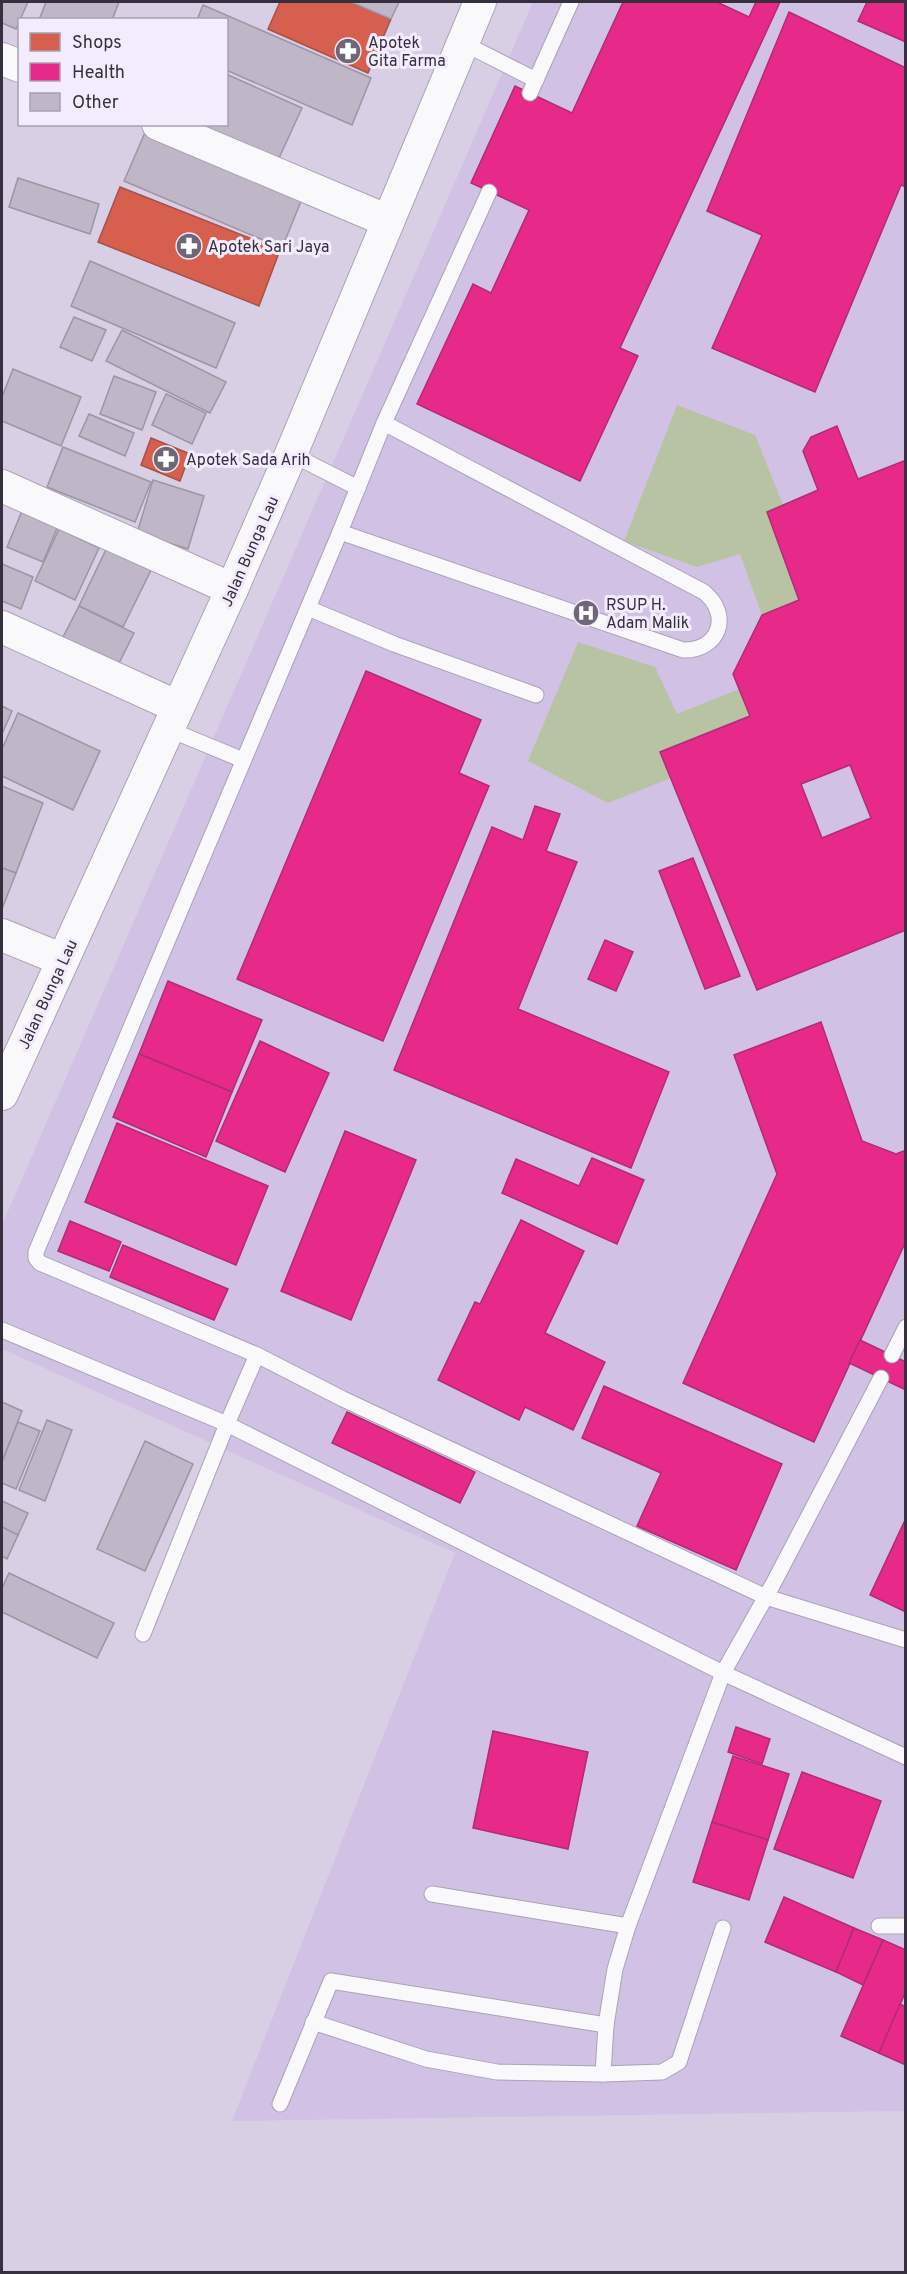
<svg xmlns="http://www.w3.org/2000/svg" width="907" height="2274" font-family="Overpass,sans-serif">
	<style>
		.built { fill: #d1c2e5 }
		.green { fill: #b8c3a4 }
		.shops { fill: #d6604d; stroke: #a65148; stroke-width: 1.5 }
		.health { fill: #e7298a; stroke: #b22b73; stroke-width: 1.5; fill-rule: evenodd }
		.building { fill: #bfb7c8; stroke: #9c95a5; stroke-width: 1.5 }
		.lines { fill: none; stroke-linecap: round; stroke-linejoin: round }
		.lane-casing { stroke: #aaa3b3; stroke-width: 17 }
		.street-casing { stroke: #aaa3b3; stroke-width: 34 }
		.lane { stroke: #f9f8fb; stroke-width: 15 }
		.street { stroke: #f9f8fb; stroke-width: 32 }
		.labels { text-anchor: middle; stroke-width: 6; stroke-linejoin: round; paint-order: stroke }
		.poi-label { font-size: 16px; fill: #362f3e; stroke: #f3ecfc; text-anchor: start }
		.street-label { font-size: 16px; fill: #362f3e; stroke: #f3ecfc }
	</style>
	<rect width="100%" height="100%" fill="#d8cfe4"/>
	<polygon class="built" points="533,2 905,2 905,2111 232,2121 455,1553 2,1349 2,1225"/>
	<g class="green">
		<polygon points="677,405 755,435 783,505 767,512 799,600 762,615 740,554 697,567 624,541"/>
		<polygon points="578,642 655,667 677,714 739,689 750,716 660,752 671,778 608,803 528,761"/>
	</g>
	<g class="shops">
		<polygon points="280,2 351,2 391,19 368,73 268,29"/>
		<polygon points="120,187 280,250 259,306 98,242"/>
		<polygon points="151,438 190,454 180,481 141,465"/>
	</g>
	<g class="health">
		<polygon points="623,2 717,2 749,17 756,2 780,2 620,348 638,356 580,481 417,404 473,284 491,293 529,210 471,183 515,86 572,113"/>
		<polygon points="867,2 906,2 906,42 858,21"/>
		<polygon points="789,12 906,68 906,187 901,185 815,392 712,348 762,235 707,211"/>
		<path d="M 837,426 L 858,479 L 906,460 L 906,930 L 757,990 L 660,752 L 750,716 L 733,674 L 762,615 L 799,600 L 767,512 L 818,490 L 803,451 L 811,437 ZM 850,765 L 871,818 L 822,838 L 801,784 Z"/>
		<polygon points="366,671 481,720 459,773 489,786 383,1041 237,979"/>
		<polygon points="535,806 560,814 546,851 577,862 518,1009 669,1072 631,1168 394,1070 492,827 523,840"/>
		<polygon points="693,858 740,976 705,989 659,871"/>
		<polygon points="605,940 633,952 616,991 588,979"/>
		<polygon points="168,981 262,1020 232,1092 139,1054"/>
		<polygon points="821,1022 862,1141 896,1154 906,1150 906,1241 814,1442 683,1383 777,1174 734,1055"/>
		<polygon points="260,1041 329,1073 285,1172 216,1141"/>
		<polygon points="139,1054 232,1092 206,1157 113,1117"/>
		<polygon points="117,1123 268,1186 236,1265 85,1202"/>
		<polygon points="345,1131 416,1160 351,1320 281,1291"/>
		<polygon points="592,1158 644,1180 617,1244 502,1193 516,1159 579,1186"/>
		<polygon points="521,1220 584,1251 545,1333 605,1362 573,1430 525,1407 519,1420 438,1380 475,1302 480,1304"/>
		<polygon points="70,1221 121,1242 109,1271 58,1251"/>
		<polygon points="123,1245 228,1289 214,1320 110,1277"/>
		<polygon points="860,1340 906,1362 906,1390 849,1363"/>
		<polygon points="604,1386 782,1464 736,1570 637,1526 661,1473 582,1438"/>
		<polygon points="347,1412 475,1472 460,1503 332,1443"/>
		<polygon points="906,1518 906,1612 870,1595"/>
		<polygon points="736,1727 770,1739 762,1764 728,1752"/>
		<polygon points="493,1731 588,1752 568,1849 473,1828"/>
		<polygon points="733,1756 789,1774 768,1840 712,1822"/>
		<polygon points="802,1772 881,1801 853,1878 774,1849"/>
		<polygon points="712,1822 768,1840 749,1900 693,1882"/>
		<polygon points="784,1897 854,1928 836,1972 765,1942"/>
		<polygon points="854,1928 883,1940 863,1985 836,1972"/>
		<polygon points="883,1940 906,1950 906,1991 879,2053 841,2036"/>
		<polygon points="900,2004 906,2007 906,2065 879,2053"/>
	</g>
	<g class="building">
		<polygon points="2,2 28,2 16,29 2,23"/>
		<polygon points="46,2 119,2 112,20 39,20"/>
		<polygon points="351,2 399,2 391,19"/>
		<polygon points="203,5 371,78 352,125 226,70 226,20 197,20"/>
		<polygon points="226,74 302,108 274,169 176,124 226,124"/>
		<polygon points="147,128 304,194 282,248 124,181"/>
		<polygon points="18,178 99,204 90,234 9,207"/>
		<polygon points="90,261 235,323 216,368 71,306"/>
		<polygon points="74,317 106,330 92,361 60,347"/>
		<polygon points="122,330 226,382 210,413 106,361"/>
		<polygon points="13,369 81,397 61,446 2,421 2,397"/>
		<polygon points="114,376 156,392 142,430 100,414"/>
		<polygon points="166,394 206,413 192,444 152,425"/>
		<polygon points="89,414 134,433 125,456 79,436"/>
		<polygon points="63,447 151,482 135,522 47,487"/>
		<polygon points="153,480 204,496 188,549 137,533"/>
		<polygon points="22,511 58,526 43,562 7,547"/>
		<polygon points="59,529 99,548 75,600 35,581"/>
		<polygon points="112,537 156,560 123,627 79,606"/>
		<polygon points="2,564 33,577 21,609 2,601"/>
		<polygon points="79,606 134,633 115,671 60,643"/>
		<polygon points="2,706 12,711 2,734"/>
		<polygon points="18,713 100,751 73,810 2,776 2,749"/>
		<polygon points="2,786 43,803 16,873 2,868"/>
		<polygon points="2,868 16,873 2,909"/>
		<polygon points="2,1402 22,1411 2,1462"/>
		<polygon points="47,1420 72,1430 45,1501 19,1490"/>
		<polygon points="18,1422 40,1431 16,1489 2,1483 2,1462"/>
		<polygon points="145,1441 193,1464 145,1571 97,1549"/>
		<polygon points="2,1501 28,1513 18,1535 2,1527"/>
		<polygon points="2,1527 18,1535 7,1559 2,1556"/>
		<polygon points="9,1573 114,1623 97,1658 2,1612 2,1588"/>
	</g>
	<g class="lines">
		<defs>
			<g id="lane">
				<polyline points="463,43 536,80"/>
				<polyline points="530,93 571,2"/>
				<polyline points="489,192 384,423 340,532 36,1252 36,1258 40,1263 257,1355 343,1399 766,1597 906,1640"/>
				<polyline points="291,454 358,488"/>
				<path d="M 340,532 L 683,650 C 719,651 732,615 704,592 L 384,423"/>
				<polyline points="308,608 394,644 536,695"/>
				<polyline points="168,729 243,760"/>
				<polyline points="2,1330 227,1424 723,1673 906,1757"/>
				<polyline points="892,1355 906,1327"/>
				<polyline points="143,1634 227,1424 257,1355"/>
				<polyline points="432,1894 628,1926"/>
				<polyline points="879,1926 906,1926"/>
				<polyline points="313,2022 426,2059 497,2072 603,2074 662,2072 679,2062 723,1928"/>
				<polyline points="603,2074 606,2025 615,1969 628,1926 723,1673 773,1584 881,1378"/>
				<polyline points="280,2104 331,1981 606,2025"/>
			</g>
			<g id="street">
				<polyline points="2,59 20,66"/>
				<polyline points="158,124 388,221"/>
				<polyline points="2,486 232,589"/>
				<polyline points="2,627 178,707"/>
				<polyline points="2,935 63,960"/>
				<polyline points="2,1094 232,589 291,454 480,2"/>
			</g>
		</defs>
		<use href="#lane" class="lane-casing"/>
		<use href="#street" class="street-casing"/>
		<use href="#lane" class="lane"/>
		<use href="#street" class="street"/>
	</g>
	<defs>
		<symbol id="pharmacy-disc" viewBox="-11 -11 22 22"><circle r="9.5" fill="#6f6778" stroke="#f3ecfc"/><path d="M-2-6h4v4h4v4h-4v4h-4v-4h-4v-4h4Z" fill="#fff"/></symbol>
		<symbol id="hospital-disc" viewBox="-11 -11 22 22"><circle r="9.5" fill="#6f6778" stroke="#f3ecfc"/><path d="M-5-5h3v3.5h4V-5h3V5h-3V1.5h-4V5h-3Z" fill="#fff"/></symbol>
	</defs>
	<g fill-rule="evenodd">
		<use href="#pharmacy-disc" x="333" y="36" width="30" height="30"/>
		<use href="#pharmacy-disc" x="174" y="231" width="30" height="30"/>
		<use href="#pharmacy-disc" x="151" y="444" width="30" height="30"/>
		<use href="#hospital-disc" x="571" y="598" width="30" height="30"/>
	</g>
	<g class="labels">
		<g class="poi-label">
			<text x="368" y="48">Apotek<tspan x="368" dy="18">Gita Farma</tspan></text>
			<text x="208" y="252">Apotek Sari Jaya</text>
			<text x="186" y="465">Apotek Sada Arih</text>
			<text x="606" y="610">RSUP H.<tspan x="606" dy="18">Adam Malik</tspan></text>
		</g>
		<g class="street-label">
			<text transform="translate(249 551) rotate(-66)" y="6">Jalan Bunga Lau</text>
			<text transform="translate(47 994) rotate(-65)" y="6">Jalan Bunga Lau</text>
		</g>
	</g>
	<rect width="907" height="2274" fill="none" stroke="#362f3e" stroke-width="6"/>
	<rect x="18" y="18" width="210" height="108" fill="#f3ecfc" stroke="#a7a0b0" stroke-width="1.5"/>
	<rect x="30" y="33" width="30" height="18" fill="#d6604d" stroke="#a7a0b0" stroke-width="1.5"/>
	<text x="72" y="48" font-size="18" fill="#362f3e">Shops</text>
	<rect x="30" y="63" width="30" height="18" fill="#e7298a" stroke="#a7a0b0" stroke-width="1.5"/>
	<text x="72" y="78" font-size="18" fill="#362f3e">Health</text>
	<rect x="30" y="93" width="30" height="18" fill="#bfb7c8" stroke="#a7a0b0" stroke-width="1.5"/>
	<text x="72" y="108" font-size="18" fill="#362f3e">Other</text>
</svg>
